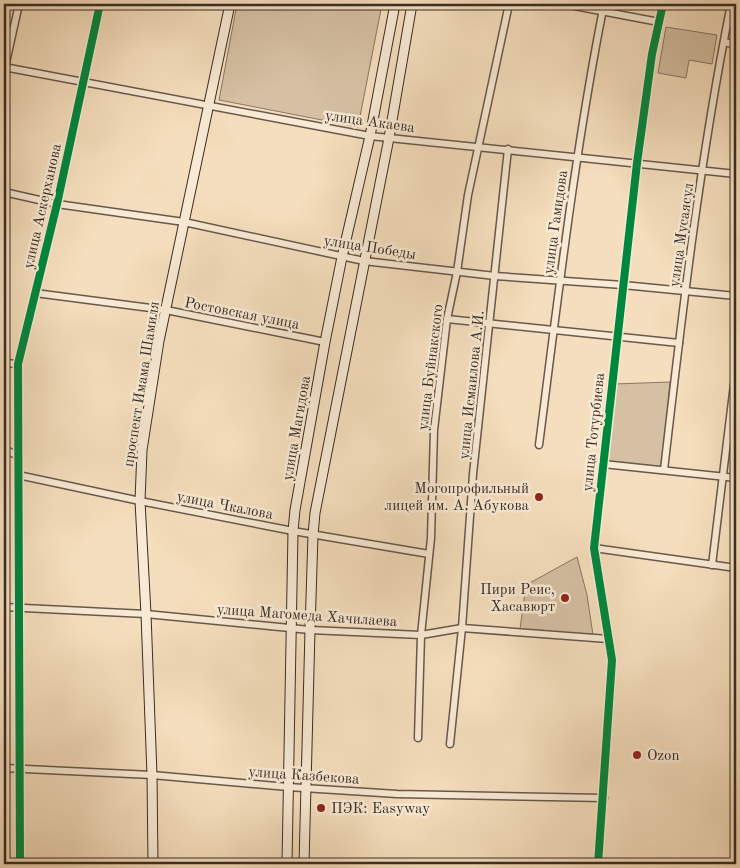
<svg xmlns="http://www.w3.org/2000/svg" width="740" height="868" font-family="'Old Standard TT',serif">
	<style>
		.green { fill: #d5c0a3; stroke: #887664 }
		.lines { fill: none; stroke-linecap: round; stroke-linejoin: round }
		.street-casing { stroke: #69584b; stroke-width: 9 }
		.secondary-casing { stroke: #3a2c25; stroke-width: 11 }
		.street { stroke: #f8ead4; stroke-width: 6 }
		.secondary { stroke: #f8ead4; stroke-width: 9 }
		.cycleway-casing { stroke: #f8ead4; stroke-width: 11 }
		.cycleway { stroke: #00873e; stroke-width: 8 }
		.poi-dot { fill: #8f2418; stroke: #f8ead4; stroke-width: 2 }
		.labels { text-anchor: middle; stroke-width: 5; stroke-linejoin: round; paint-order: stroke }
		.street-label { font-size: 15px; fill: #3a2c25; stroke: #f8ead4 }
		.poi-label { font-size: 15px; fill: #3a2c25; stroke: #f8ead4; text-anchor: end }
	</style>
	<rect width="100%" height="100%" fill="#f5debd"/>
	<filter id="stains"><feTurbulence type="fractalNoise" baseFrequency=".004" numOctaves="4"/><feColorMatrix values="0 0 0 0 .2 0 0 0 0 .09 0 0 0 0 .02 0 0 0 .5 -.17"/></filter>
	<radialGradient id="worn" r=".72"><stop offset=".6" stop-color="#630" stop-opacity="0"/><stop offset="1" stop-color="#630" stop-opacity=".3"/></radialGradient>
	<g class="green">
		<polygon points="237,4 382,4 358,127 219,100"/>
		<polygon points="666,27 717,35 712,64 689,60 686,78 658,73"/>
		<polygon points="670,382 662,467 607,461 615,384"/>
		<polygon points="577,557 587,595 593,635 520,629 526,585"/>
	</g>
	<g class="lines">
		<defs>
			<g id="street">
				<polyline points="564,4 659,22"/>
				<polyline points="724,42 736,45"/>
				<polyline points="4,67 370,136 736,174"/>
				<polyline points="5,67 19,4"/>
				<polyline points="4,192 57,204 184,222 364,261 495,276 623,285 736,296"/>
				<polyline points="35,293 166,310 325,342"/>
				<polyline points="447,319 679,343"/>
				<polyline points="4,363 18,364"/>
				<path d="M 539,445 C 558,298 575,150 604,4"/>
				<polyline points="4,451 8,451 18,456"/>
				<polyline points="603,464 736,478"/>
				<path d="M 664,470 C 682,314 700,158 731,4"/>
				<polyline points="18,475 140,501 293,531 429,554"/>
				<polyline points="594,548 736,568"/>
				<polyline points="712,565 736,368"/>
				<polyline points="4,607 146,614 310,630 421,635 462,628 608,639"/>
				<polyline points="418,738 421,635 431,538 434,430 447,319 457,272 468,195 509,4"/>
				<polyline points="450,744 462,628 473,474 508,149"/>
				<polyline points="4,768 152,775 288,787 397,794 604,798"/>
				<polyline points="20,864 18,364 57,204 100,4"/>
				<polyline points="598,864 612,660 594,548 595,539 637,163 652,54 663,4"/>
			</g>
			<g id="secondary">
				<polyline points="153,864 152,775 146,614 140,501 142,450 159,341 230,4"/>
				<polyline points="287,864 293,531 295,510 325,342 342,257 370,136 395,4"/>
				<polyline points="304,864 310,630 313,535 315,513 389,138 412,4"/>
			</g>
		</defs>
		<use href="#street" class="street-casing"/>
		<use href="#secondary" class="secondary-casing"/>
		<use href="#street" class="street"/>
		<use href="#secondary" class="secondary"/>
		<defs>
			<g id="cycleway">
				<polyline points="20,864 18,364 57,204 100,4"/>
				<polyline points="598,864 612,660 594,548 595,539 637,163 652,54 663,4"/>
			</g>
		</defs>
		<use href="#cycleway" class="cycleway-casing"/>
		<use href="#cycleway" class="cycleway"/>
	</g>
	<g class="poi-dot">
		<circle cx="539" cy="497" r="5"/>
		<circle cx="565" cy="598" r="5"/>
		<circle cx="637" cy="755" r="5"/>
		<circle cx="321" cy="808" r="5"/>
	</g>
	<g class="labels">
		<g class="street-label">
			<text transform="translate(370 121) rotate(8)" y="5">улица Акаева</text>
			<text transform="translate(42 206) rotate(-77)" y="5">улица Аскерханова</text>
			<text transform="translate(555 222) rotate(-82)" y="5">улица Гамидова</text>
			<text transform="translate(681 235) rotate(-82)" y="5">улица Мусаясул</text>
			<text transform="translate(370 247) rotate(9)" y="5">улица Победы</text>
			<text transform="translate(242 313) rotate(11)" y="5">Ростовская улица</text>
			<text transform="translate(430 367) rotate(-83)" y="5">улица Буйнакского</text>
			<text transform="translate(141 384) rotate(-81)" y="5">проспект Имама Шамиля</text>
			<text transform="translate(471 385) rotate(-84)" y="5">улица Исмаилова А.И.</text>
			<text transform="translate(296 428) rotate(-80)" y="5">улица Магидова</text>
			<text transform="translate(593 432) rotate(-84)" y="5">улица Тотурбиева</text>
			<text transform="translate(225 505) rotate(11)" y="5">улица Чкалова</text>
			<text transform="translate(307 615) rotate(4)" y="5">улица Магомеда Хачилаева</text>
			<text transform="translate(304 775) rotate(4)" y="5">улица Казбекова</text>
		</g>
		<g class="poi-label">
			<text x="529" y="493">Могопрофильный<tspan x="529" dy="17">лицей им. А. Абукова</tspan></text>
			<text x="555" y="594">Пири Реис,<tspan x="555" dy="17">Хасавюрт</tspan></text>
			<text x="647" y="760" text-anchor="start">Ozon</text>
			<text x="331" y="813" text-anchor="start">ПЭК: Easyway</text>
		</g>
	</g>
	<rect width="740" height="868" fill="none" stroke="#f5debd" stroke-width="20"/>
	<rect x="5" y="5" width="730" height="858" fill="none" stroke="#3a2c25" stroke-width="2.5"/>
	<rect x="10" y="10" width="720" height="848" fill="none" stroke="#3a2c25"/>
	<rect width="100%" height="100%" filter="url(#stains)"/>
	<rect width="100%" height="100%" fill="url(#worn)"/>
</svg>
